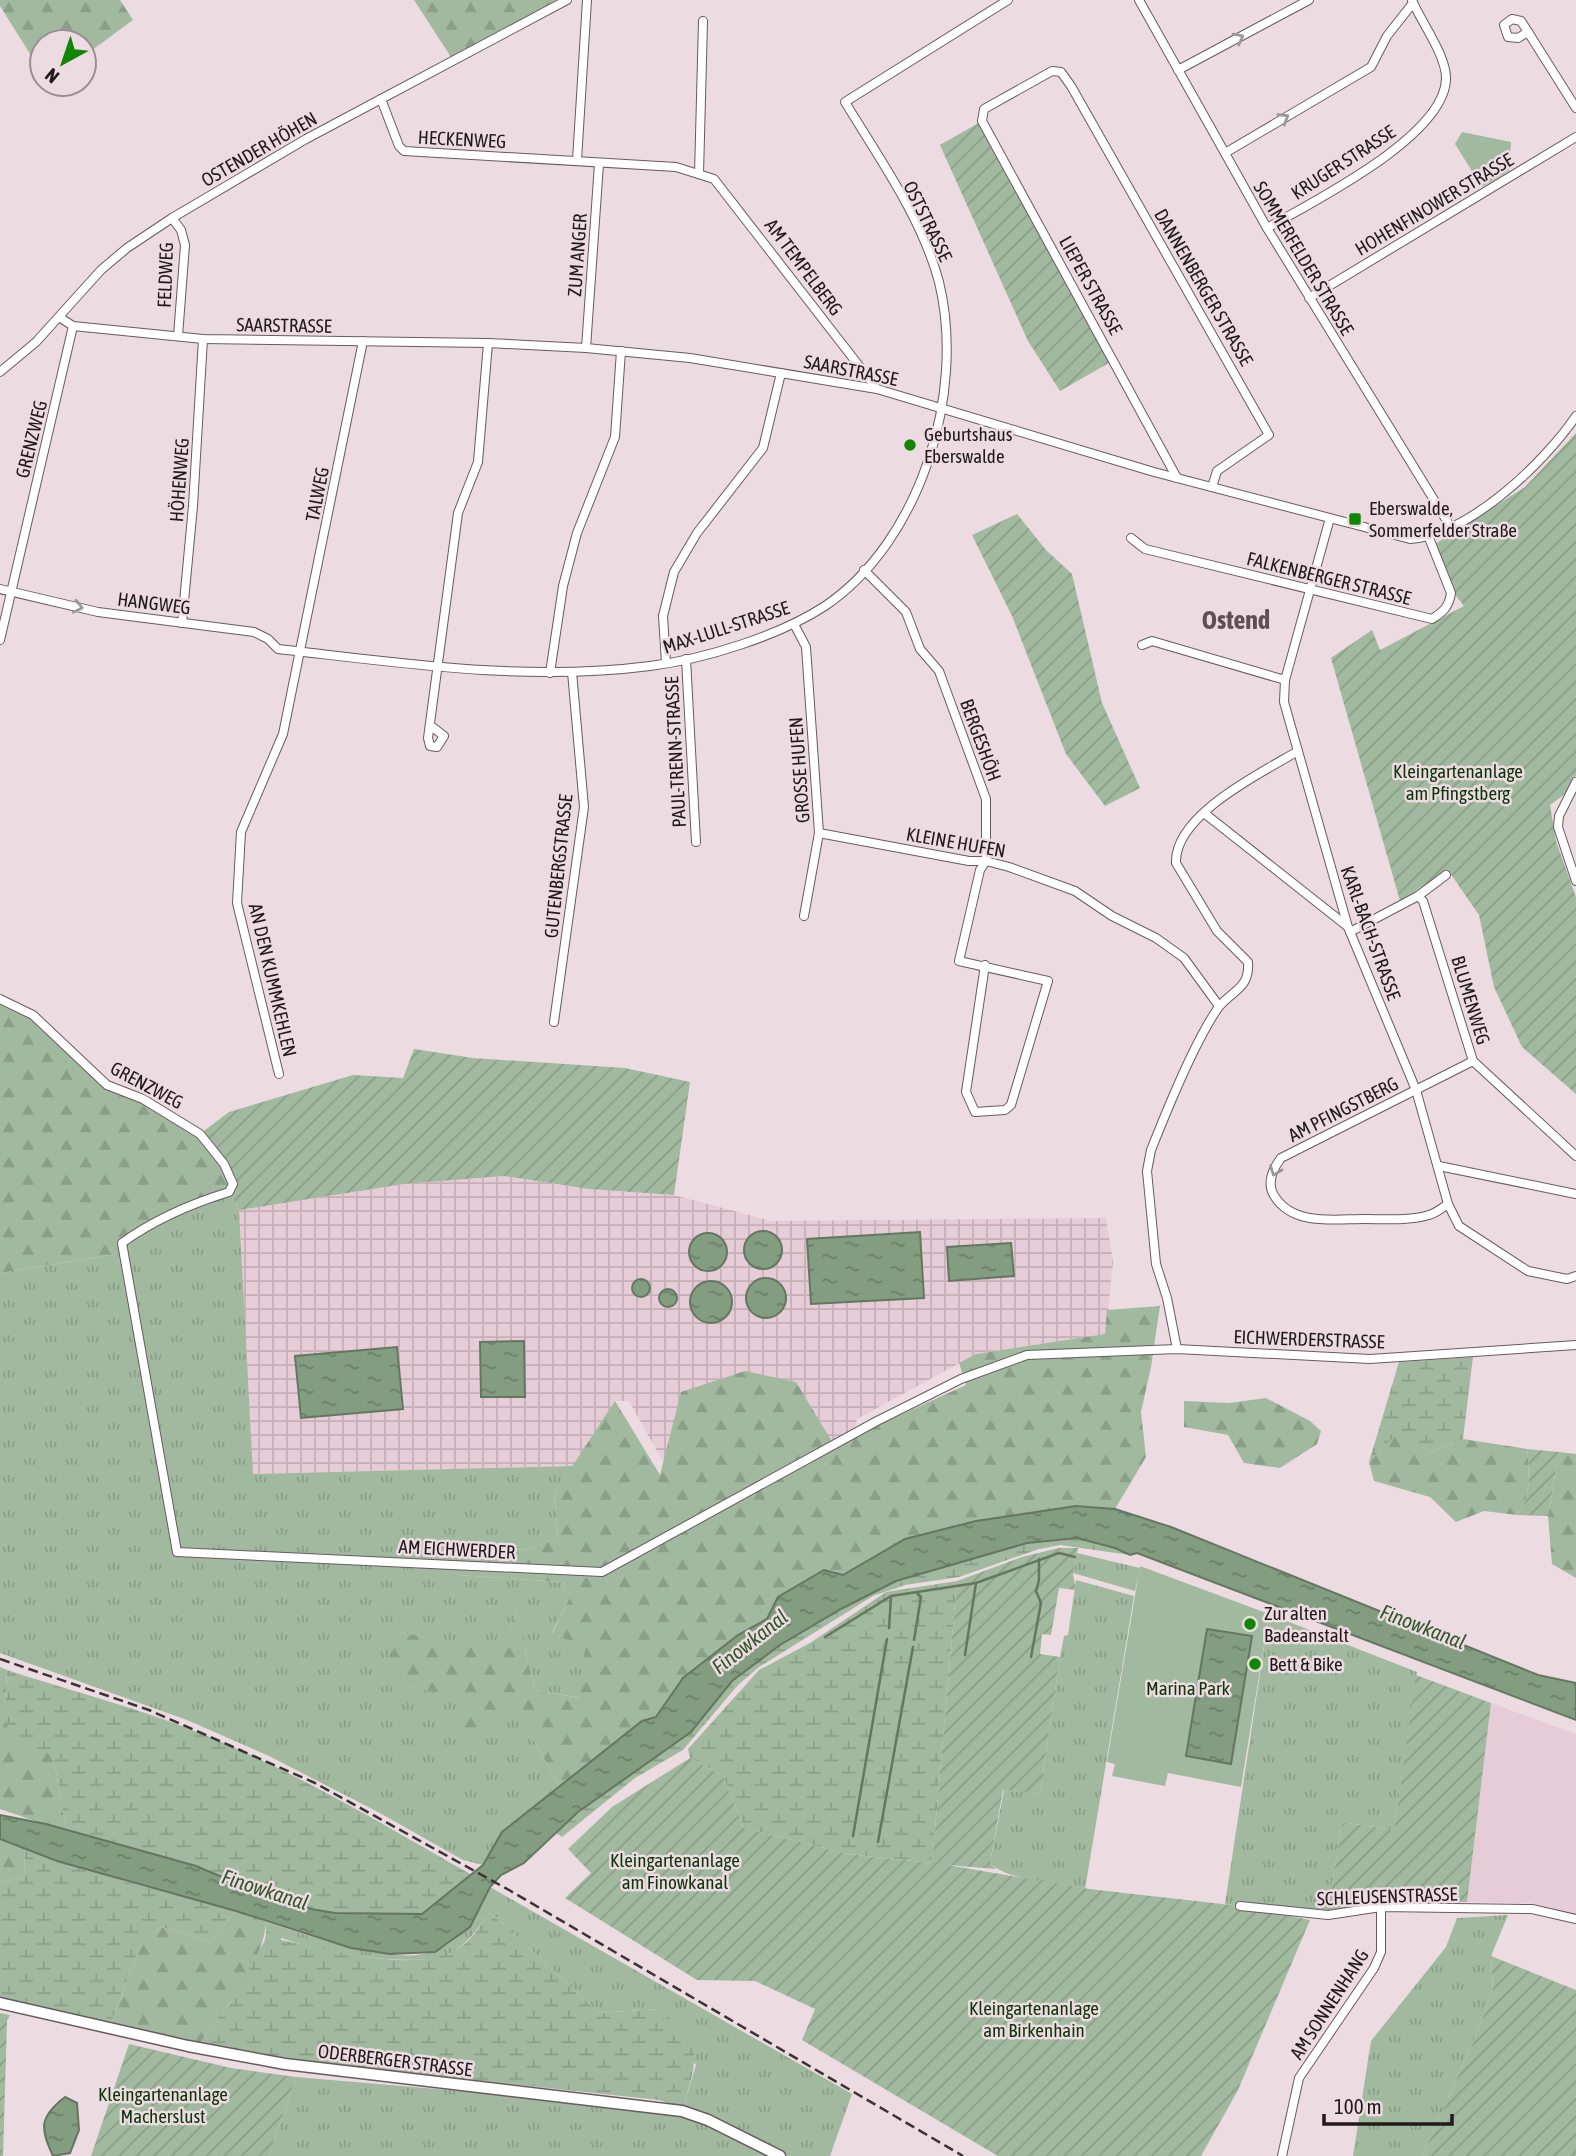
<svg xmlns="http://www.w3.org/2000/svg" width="1576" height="2156" font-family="'Asap Condensed',sans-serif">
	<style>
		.built { fill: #e6ccd6 }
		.industrial { fill: url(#industrial-grid) }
		.grass { fill: url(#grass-tufts) }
		.forest { fill: url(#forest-firs) }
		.wetland { fill: url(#wetland-marsh) }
		.park { fill: #a1b99e }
		.garden { fill: url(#garden-furrows) }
		.water { fill: url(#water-ripples); stroke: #657661; stroke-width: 2 }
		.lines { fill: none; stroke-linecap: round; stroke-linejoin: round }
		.stream { stroke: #657661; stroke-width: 2.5 }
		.street-casing { stroke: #695a60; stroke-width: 10 }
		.secondary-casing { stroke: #695a60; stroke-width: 13 }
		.street { stroke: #fff; stroke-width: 8 }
		.secondary { stroke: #fff; stroke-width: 10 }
		.rail { stroke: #3a3335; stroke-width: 2.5; stroke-dasharray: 10 5; stroke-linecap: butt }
		.oneway { stroke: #9b9899 }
		.poi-dot { fill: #118602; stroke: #eddbe2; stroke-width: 2.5 }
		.labels { text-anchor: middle; stroke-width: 5; stroke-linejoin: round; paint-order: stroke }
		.street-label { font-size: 19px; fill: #201a1c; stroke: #eddbe2 }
		.poi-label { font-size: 19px; fill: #201a1c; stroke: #eddbe2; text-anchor: start }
		.park-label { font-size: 19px; fill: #0d3509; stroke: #eddbe2 }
		.water-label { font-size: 21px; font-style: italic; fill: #30582c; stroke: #eddbe2 }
		.district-label { font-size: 26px; font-weight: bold; fill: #5f5055; stroke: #eddbe2 }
	</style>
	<defs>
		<pattern id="industrial-grid" width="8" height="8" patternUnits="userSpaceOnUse" patternTransform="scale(1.75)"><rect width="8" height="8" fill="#e6ccd6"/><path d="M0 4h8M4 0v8" fill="none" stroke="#c5afb7"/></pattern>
		<pattern id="grass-tufts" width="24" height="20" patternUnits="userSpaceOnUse" patternTransform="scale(1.75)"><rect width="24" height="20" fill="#a1b99e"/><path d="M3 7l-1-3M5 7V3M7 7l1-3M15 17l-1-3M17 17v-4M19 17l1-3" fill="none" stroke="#8a9e88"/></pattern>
		<pattern id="forest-firs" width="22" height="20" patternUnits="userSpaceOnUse" patternTransform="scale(1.75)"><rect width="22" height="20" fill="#a1b99e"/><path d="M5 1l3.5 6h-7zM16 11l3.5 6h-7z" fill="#8a9e88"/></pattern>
		<pattern id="wetland-marsh" width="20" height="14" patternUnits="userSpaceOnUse" patternTransform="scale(1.75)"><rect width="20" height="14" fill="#a1b99e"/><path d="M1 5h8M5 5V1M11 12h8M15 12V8" fill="none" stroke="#8a9e88"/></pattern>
		<pattern id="garden-furrows" width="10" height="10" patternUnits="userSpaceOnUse" patternTransform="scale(1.75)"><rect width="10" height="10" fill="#a1b99e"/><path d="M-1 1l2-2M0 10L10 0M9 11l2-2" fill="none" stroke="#8a9e88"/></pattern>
		<pattern id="water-ripples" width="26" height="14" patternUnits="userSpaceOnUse" patternTransform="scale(1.75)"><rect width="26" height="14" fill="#829d7f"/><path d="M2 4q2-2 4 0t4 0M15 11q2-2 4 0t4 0" fill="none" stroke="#6a7f67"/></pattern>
	</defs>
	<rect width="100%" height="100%" fill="#eddbe2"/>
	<polygon class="built" points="1491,1703 1576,1734 1576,1913 1529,1903 1467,1902"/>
	<polygon class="industrial" points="504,1176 589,1189 674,1195 771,1221 1106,1218 1113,1262 1106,1334 976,1354 857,1419 855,1429 749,1483 677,1487 629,1401 615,1401 573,1466 252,1474 239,1210 404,1184"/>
	<g class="grass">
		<polygon points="229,1192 239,1210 253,1474 573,1466 554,1494 558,1537 529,1550 444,1539 458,1575 563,1582 569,1599 552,1633 585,1646 580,1698 535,1690 524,1646 524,1609 517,1609 503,1650 402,1633 402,1685 457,1696 491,1728 511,1712 532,1737 560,1788 502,1832 483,1865 463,1860 378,1812 269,1756 187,1720 0,1653 0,1273 123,1253 149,1224"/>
		<polygon points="1077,1553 1140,1568 1135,1591 1073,1573"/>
		<path d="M 1076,1580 L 1134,1596 L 1085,1889 C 1060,1884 1008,1881 990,1863 L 1004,1790 L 1040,1794 L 1060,1657 L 1064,1636 L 1068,1635 Z"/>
		<polygon points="1269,1614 1417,1672 1394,1830 1342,1822 1328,1911 1291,1912 1225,1904"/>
		<path d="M 490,1887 L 852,2094 L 830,2156 L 788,2156 L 710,2117 L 683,2108 L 696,2065 L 659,2009 L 599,2013 L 490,1912 C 477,1930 465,1948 444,1956 C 407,1968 299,1950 266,1931 L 266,1922 C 308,1935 393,1967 435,1951 C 461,1942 480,1911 490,1887 Z"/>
		<polygon points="1508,1915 1491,1956 1493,1990 1475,2038 1422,2156 1353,2156 1371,2041 1446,1947 1457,1918"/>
		<polygon points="296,2077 484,2093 681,2116 710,2126 772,2156 269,2156"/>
	</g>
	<g class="forest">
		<polygon points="0,0 120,0 133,20 84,56 84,42 42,42 42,73 0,6"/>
		<polygon points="414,0 556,0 451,57"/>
		<polygon points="0,999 33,1015 107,1085 143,1099 200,1134 224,1164 229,1192 149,1224 123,1253 0,1273"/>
		<polygon points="1160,1306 1151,1367 1141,1412 1146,1457 1115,1509 1076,1506 905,1539 843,1575 778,1597 768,1619 738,1635 656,1717 642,1721 560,1788 532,1737 511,1713 491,1728 464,1738 457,1697 402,1685 389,1658 402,1633 503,1649 517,1609 524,1608 524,1646 535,1690 579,1698 585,1646 552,1634 569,1599 563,1582 458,1575 443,1539 529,1550 558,1537 554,1494 615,1401 660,1475 681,1392 745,1371 796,1382 834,1445 966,1385 959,1363 976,1354 1105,1334 1107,1310"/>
		<polygon points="1266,1398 1310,1421 1321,1431 1317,1444 1280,1468 1244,1463 1228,1435 1184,1427 1184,1401 1229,1403"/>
		<path d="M 1397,1433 L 1430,1452 L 1463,1439 L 1527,1449 C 1529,1469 1532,1499 1517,1515 L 1484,1511 L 1456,1522 L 1430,1497 L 1374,1481 L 1369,1462 Z"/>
		<polygon points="1559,1452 1576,1454 1576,1578 1552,1564 1548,1516"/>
		<polygon points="0,1667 7,1670 5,1705 53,1755 67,1832 0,1809"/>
		<polygon points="0,1839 25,1848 24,1877 0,1883"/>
		<path d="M 236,1911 L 266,1922 C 264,1962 224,2011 200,2043 L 110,2026 L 142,1942 L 161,1927 L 210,1942 Z"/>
	</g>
	<g class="wetland">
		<polygon points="1473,1357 1463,1439 1430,1452 1397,1434 1369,1462 1399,1362"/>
		<polygon points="1077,1538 1115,1548 1130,1555 1060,1545 1039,1549 959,1577 905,1585 873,1596 759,1667 738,1685 683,1750 635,1778 562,1837 555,1832 609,1788 691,1732 732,1681 780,1645 841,1609 881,1586 962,1560 1027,1543"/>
		<polygon points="957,1581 932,1863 848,1854 744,1828 723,1776 690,1758 688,1749 759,1670 810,1643 886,1592"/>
		<path d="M 7,1670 C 62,1688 119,1703 174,1723 C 278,1761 375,1820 472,1875 L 423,1914 L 335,1913 L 311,1909 L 241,1885 L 196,1866 L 67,1832 L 53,1755 L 9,1740 L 5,1705 Z"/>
		<polygon points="25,1848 124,1881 236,1911 210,1942 161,1927 142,1942 110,2026 0,1997 0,1883 24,1877"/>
		<path d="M 490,1912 L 599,2013 L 659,2009 C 704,2044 698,2056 683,2108 L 659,2100 L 286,2060 L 200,2043 L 230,2003 L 265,1940 L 266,1931 L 281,1936 L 281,1940 C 329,1949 421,1977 462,1946 C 474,1937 481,1924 490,1912 Z"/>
	</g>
	<g class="park">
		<polygon points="1462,132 1511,142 1509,171 1482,187 1455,144"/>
		<polygon points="1140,1566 1269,1614 1241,1787 1168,1773 1165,1786 1112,1776 1115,1764 1107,1762"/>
	</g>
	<g class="garden">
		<polygon points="982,121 1114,360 1060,391 1028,341 940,145"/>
		<polygon points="1576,433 1576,774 1572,789 1550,805 1556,841 1576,897 1576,1094 1522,1047 1494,987 1479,915 1450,873 1440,875 1400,901 1331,658 1372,630 1380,650 1464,606 1453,592 1435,544 1525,487"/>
		<polygon points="1017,514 1046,550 1072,574 1102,703 1140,788 1105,806 1066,754 1012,616 972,535"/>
		<polygon points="414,1049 473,1058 625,1068 690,1082 674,1195 589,1189 504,1176 404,1184 239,1210 229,1192 224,1164 200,1134 229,1112 353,1075 403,1078"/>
		<path d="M 1527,1449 L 1559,1452 L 1548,1516 L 1517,1515 C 1532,1499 1529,1469 1527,1449 Z"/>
		<polygon points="1059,1548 1078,1548 1073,1573 1076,1590 1059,1588 1051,1635 1042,1634 1040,1654 1060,1657 1040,1794 1003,1790 990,1863 996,1869 947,1865 1089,1889 1240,1906 1310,1920 1238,2090 1201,2156 998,2156 802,2040 815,2009 755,1981 697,1980 565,1898 591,1873 568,1849 612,1807 690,1758 723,1776 744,1828 848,1854 932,1863 957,1581 1022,1557"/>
		<polygon points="1416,1675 1491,1703 1467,1902 1383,1903 1328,1911 1342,1822 1394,1830"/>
		<polygon points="1491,1956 1576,1990 1576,2156 1422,2156 1475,2038 1493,1990"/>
		<polygon points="0,2013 10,2015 7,2021 3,2156 0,2156"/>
		<polygon points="129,2044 231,2068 296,2077 269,2156 91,2156"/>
	</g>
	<g class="water">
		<circle cx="763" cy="1250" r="19"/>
		<polygon points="920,1232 924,1298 811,1304 807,1239"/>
		<circle cx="708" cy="1252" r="19"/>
		<polygon points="1011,1243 1014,1276 949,1281 947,1247"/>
		<circle cx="766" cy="1298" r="20"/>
		<circle cx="641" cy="1288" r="9"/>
		<circle cx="711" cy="1302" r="21"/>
		<circle cx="668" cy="1298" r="9"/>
		<polygon points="524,1341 525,1397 481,1397 480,1342"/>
		<polygon points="397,1347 403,1409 301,1418 295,1356"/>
		<polygon points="1076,1506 1115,1509 1171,1527 1538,1675 1576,1683 1576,1720 1137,1553 1130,1555 1115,1548 1077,1538 1027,1543 896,1581 841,1609 780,1645 732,1681 691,1732 578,1812 524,1863 501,1875 490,1887 470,1927 435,1952 390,1954 351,1948 236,1911 57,1861 0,1839 0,1815 46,1824 196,1866 241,1885 311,1909 335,1913 422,1914 483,1865 502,1832 642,1721 656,1717 683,1678 738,1635 767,1619 778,1597 824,1570 843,1575 905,1539 976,1521"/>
		<polygon points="1207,1629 1252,1636 1231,1764 1186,1756"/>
		<path d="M 65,2097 L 77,2103 L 79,2130 L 70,2153 L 53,2156 C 40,2128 39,2117 65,2097 Z"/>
	</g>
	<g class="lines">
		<g class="stream">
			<polyline points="889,1628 891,1597"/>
			<polyline points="825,1637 891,1596 976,1583 1059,1553 1075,1557"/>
			<polyline points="914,1640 921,1597 917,1593"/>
			<polyline points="965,1655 976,1583"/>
			<polyline points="1031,1657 1041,1603 1036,1591 1039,1580 1039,1559"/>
			<polyline points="853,1836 887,1639"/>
			<polyline points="878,1842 913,1647"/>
		</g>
		<defs>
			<g id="street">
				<polyline points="1139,0 1267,228 1450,526"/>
				<polygon points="1512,19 1521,21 1528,32 1518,38 1508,37 1504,25"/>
				<polyline points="1528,32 1576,108"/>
				<polyline points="1178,70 1309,0"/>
				<polyline points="381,99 399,146 404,151 676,167 714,179 877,389"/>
				<polyline points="1225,153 1371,67 1387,36 1413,3"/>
				<polyline points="577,160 587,0"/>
				<polyline points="699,174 703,21"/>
				<polyline points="172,218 181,230 185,245 178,336"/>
				<path d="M 1267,228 C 1312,202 1446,136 1446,78 C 1446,55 1421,22 1412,0"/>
				<polyline points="1309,298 1576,137"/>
				<path d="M 59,317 L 73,326 L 203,339 L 488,343 L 586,348 L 690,358 L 877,389 L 1154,472 L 1410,539 C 1469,535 1544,463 1576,416"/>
				<polyline points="586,348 599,164"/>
				<polyline points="0,372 36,342 101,270 127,248 172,218 306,139 567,0"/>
				<polyline points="1177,478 982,121 984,109 1052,71 1061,72 1071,86 1269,435 1217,471 1212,487"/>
				<polyline points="1330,518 1285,680 1284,702 1348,927 1416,1090 1448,1204 1459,1226 1528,1271 1567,1279 1576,1276"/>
				<path d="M 1131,538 L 1145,549 L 1432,619 C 1443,612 1449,607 1451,593 L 1429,538"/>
				<polyline points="864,570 906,612 920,649 939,671 986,799 986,861 980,870 959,961 1048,981 1011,1105 1005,1110 975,1112 966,1092 985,965"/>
				<path d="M 0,589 L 98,612 L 254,632 L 268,639 L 278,649 C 402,663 526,682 650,666 C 705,659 779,636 825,606 C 921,541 966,392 939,282 C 922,218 879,158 845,102 L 1008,0"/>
				<polyline points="182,623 193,506 203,339"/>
				<polyline points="794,624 806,647 819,833 804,916"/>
				<polyline points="0,640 73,326"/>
				<polyline points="1142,645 1152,641 1285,680"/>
				<polyline points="686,659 696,842"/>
				<polyline points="666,663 663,616 674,572 697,533 763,448 781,373"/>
				<polyline points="550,673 563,586 577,533 615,437 621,351"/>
				<polyline points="431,726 444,736 437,747 430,746 428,738 458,513 478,462 488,343"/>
				<polyline points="1576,782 1559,816 1558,827 1576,881"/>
				<polyline points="1204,813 1347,926"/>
				<polyline points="819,833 969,861 986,861 1009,867 1075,891 1112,916 1156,938 1184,958 1219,1006"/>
				<polyline points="1418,896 1423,901 1473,1061 1576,1156"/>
				<polyline points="1350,932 1418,896 1446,875"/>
				<path d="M 0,999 L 33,1015 L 107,1085 L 143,1099 L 200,1134 L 224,1164 L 233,1184 L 229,1192 C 190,1204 155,1219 122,1243 L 177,1552 L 602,1572 L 877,1421 L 961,1379 L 1027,1355 L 1177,1349 L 1370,1359 L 1576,1345"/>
				<polyline points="554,1022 584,807 572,672"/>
				<polyline points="279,1074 237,903 241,832 283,734 363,341"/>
				<polyline points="1439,1166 1576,1194"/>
				<path d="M 1448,1204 C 1442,1208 1436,1213 1429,1215 C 1409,1221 1386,1219 1365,1219 C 1334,1219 1294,1226 1275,1197 C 1266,1184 1272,1170 1281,1158 L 1473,1061"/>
				<path d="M 1177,1349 L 1167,1298 L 1156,1264 L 1147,1171 L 1151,1150 C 1167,1110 1194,1043 1218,1008 C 1232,990 1250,989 1248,962 L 1217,931 L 1176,863 C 1174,815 1261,773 1298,751"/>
				<polyline points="1240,1906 1328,1915 1381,1907 1532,1909 1576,1919"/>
				<polyline points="1282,2156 1299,2078 1374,1968 1381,1952 1381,1907"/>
			</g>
			<polyline id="secondary" points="0,2003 188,2046 285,2064 682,2111 708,2120 780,2156"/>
		</defs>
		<use href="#street" class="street-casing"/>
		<use href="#secondary" class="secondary-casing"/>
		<use href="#street" class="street"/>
		<use href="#secondary" class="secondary"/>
		<polyline class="rail" points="0,1659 149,1710 315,1783 509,1890 963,2156"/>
	</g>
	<defs><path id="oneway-chevron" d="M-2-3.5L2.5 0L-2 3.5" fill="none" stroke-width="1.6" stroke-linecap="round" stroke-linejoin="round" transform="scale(1.75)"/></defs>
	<g class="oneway">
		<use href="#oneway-chevron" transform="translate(1239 38) rotate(-28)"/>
		<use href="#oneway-chevron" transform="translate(1284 118) rotate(-31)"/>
		<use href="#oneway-chevron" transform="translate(78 607) rotate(13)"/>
		<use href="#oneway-chevron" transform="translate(1275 1171) rotate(111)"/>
	</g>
	<g class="poi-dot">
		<circle cx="910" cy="445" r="7"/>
		<rect x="1348" y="512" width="14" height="14" rx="3.5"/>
		<circle cx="1250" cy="1624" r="7"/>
		<circle cx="1255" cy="1664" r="7"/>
	</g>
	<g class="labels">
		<g class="street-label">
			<text transform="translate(462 139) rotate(3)" y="7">HECKENWEG</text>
			<text transform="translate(259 149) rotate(-30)" y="7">OSTENDER HÖHEN</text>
			<text transform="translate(1343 162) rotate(-33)" y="7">KRUGER STRASSE</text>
			<text transform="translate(1434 204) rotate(-31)" y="7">HOHENFINOWER STRASSE</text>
			<text transform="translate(928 221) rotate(64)" y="7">OSTSTRASSE</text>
			<text transform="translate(577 255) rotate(-86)" y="7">ZUM ANGER</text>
			<text transform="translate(1304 258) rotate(59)" y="7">SOMMERFELDER STRASSE</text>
			<text transform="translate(804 267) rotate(53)" y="7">AM TEMPELBERG</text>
			<text transform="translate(165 275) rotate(-88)" y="7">FELDWEG</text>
			<text transform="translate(1091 285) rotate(61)" y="7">LIEPER STRASSE</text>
			<text transform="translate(1204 287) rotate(60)" y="7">DANNENBERGER STRASSE</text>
			<text transform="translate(284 325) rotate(1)" y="7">SAARSTRASSE</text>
			<text transform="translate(851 370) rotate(11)" y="7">SAARSTRASSE</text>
			<text transform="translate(31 439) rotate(-76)" y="7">GRENZWEG</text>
			<text transform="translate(179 480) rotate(-86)" y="7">HÖHENWEG</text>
			<text transform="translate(317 494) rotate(-79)" y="7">TALWEG</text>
			<text transform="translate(1329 578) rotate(14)" y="7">FALKENBERGER STRASSE</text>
			<text transform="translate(154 603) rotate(7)" y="7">HANGWEG</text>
			<text transform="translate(726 627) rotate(-18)" y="7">MAX-LULL-STRASSE</text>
			<text transform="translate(981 740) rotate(70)" y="7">BERGESHÖH</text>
			<text transform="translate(675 752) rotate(-93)" y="7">PAUL-TRENN-STRASSE</text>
			<text transform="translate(799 770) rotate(-94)" y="7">GROSSE HUFEN</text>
			<text transform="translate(956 842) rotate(10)" y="7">KLEINE HUFEN</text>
			<text transform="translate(558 866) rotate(-84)" y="7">GUTENBERGSTRASSE</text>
			<text transform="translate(1371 933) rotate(70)" y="7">KARL-BACH-STRASSE</text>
			<text transform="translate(273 980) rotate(77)" y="7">AN DEN KUMMKEHLEN</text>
			<text transform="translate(1471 1000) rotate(73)" y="7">BLUMENWEG</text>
			<text transform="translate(147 1085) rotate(28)" y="7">GRENZWEG</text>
			<text transform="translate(1343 1109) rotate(-27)" y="7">AM PFINGSTBERG</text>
			<text transform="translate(1309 1339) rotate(2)" y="7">EICHWERDERSTRASSE</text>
			<text transform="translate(457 1549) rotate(3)" y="7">AM EICHWERDER</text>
			<text transform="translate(1387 1896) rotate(-2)" y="7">SCHLEUSENSTRASSE</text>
			<text transform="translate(1329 2004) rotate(-57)" y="7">AM SONNENHANG</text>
			<text transform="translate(395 2060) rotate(7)" y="7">ODERBERGER STRASSE</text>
		</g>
		<g class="poi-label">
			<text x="924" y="441">Geburtshaus<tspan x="924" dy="22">Eberswalde</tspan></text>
			<text x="1369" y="515">Eberswalde,<tspan x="1369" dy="22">Sommerfelder Straße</tspan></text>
			<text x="1264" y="1620">Zur alten<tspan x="1264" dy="22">Badeanstalt</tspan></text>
			<text x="1269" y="1671">Bett &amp; Bike</text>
		</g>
		<g class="park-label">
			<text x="1458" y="778">Kleingartenanlage<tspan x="1458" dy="22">am Pfingstberg</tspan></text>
			<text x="1188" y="1695">Marina Park</text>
			<text x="675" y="1867">Kleingartenanlage<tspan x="675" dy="22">am Finowkanal</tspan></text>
			<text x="1034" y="2015">Kleingartenanlage<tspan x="1034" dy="22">am Birkenhain</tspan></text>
			<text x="163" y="2101">Kleingartenanlage<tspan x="163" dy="22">Macherslust</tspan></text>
		</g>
		<g class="water-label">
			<text transform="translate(1423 1627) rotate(21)" y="7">Finowkanal</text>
			<text transform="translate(750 1642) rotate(-38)" y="7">Finowkanal</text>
			<text transform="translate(265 1890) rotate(18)" y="7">Finowkanal</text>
		</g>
		<g class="district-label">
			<text x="1236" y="629">Ostend</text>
		</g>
	</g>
	<g transform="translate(63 63) rotate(220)"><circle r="33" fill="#eddbe2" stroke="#9b8e93" stroke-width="2"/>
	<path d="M0-5L12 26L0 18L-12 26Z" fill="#118602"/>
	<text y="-10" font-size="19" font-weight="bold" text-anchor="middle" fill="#201a1c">N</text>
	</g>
	<path d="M1324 2114v10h128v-10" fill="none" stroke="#201a1c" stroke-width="3.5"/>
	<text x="1334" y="2114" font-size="21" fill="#201a1c" stroke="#eddbe2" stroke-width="5" paint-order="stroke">100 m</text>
</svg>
